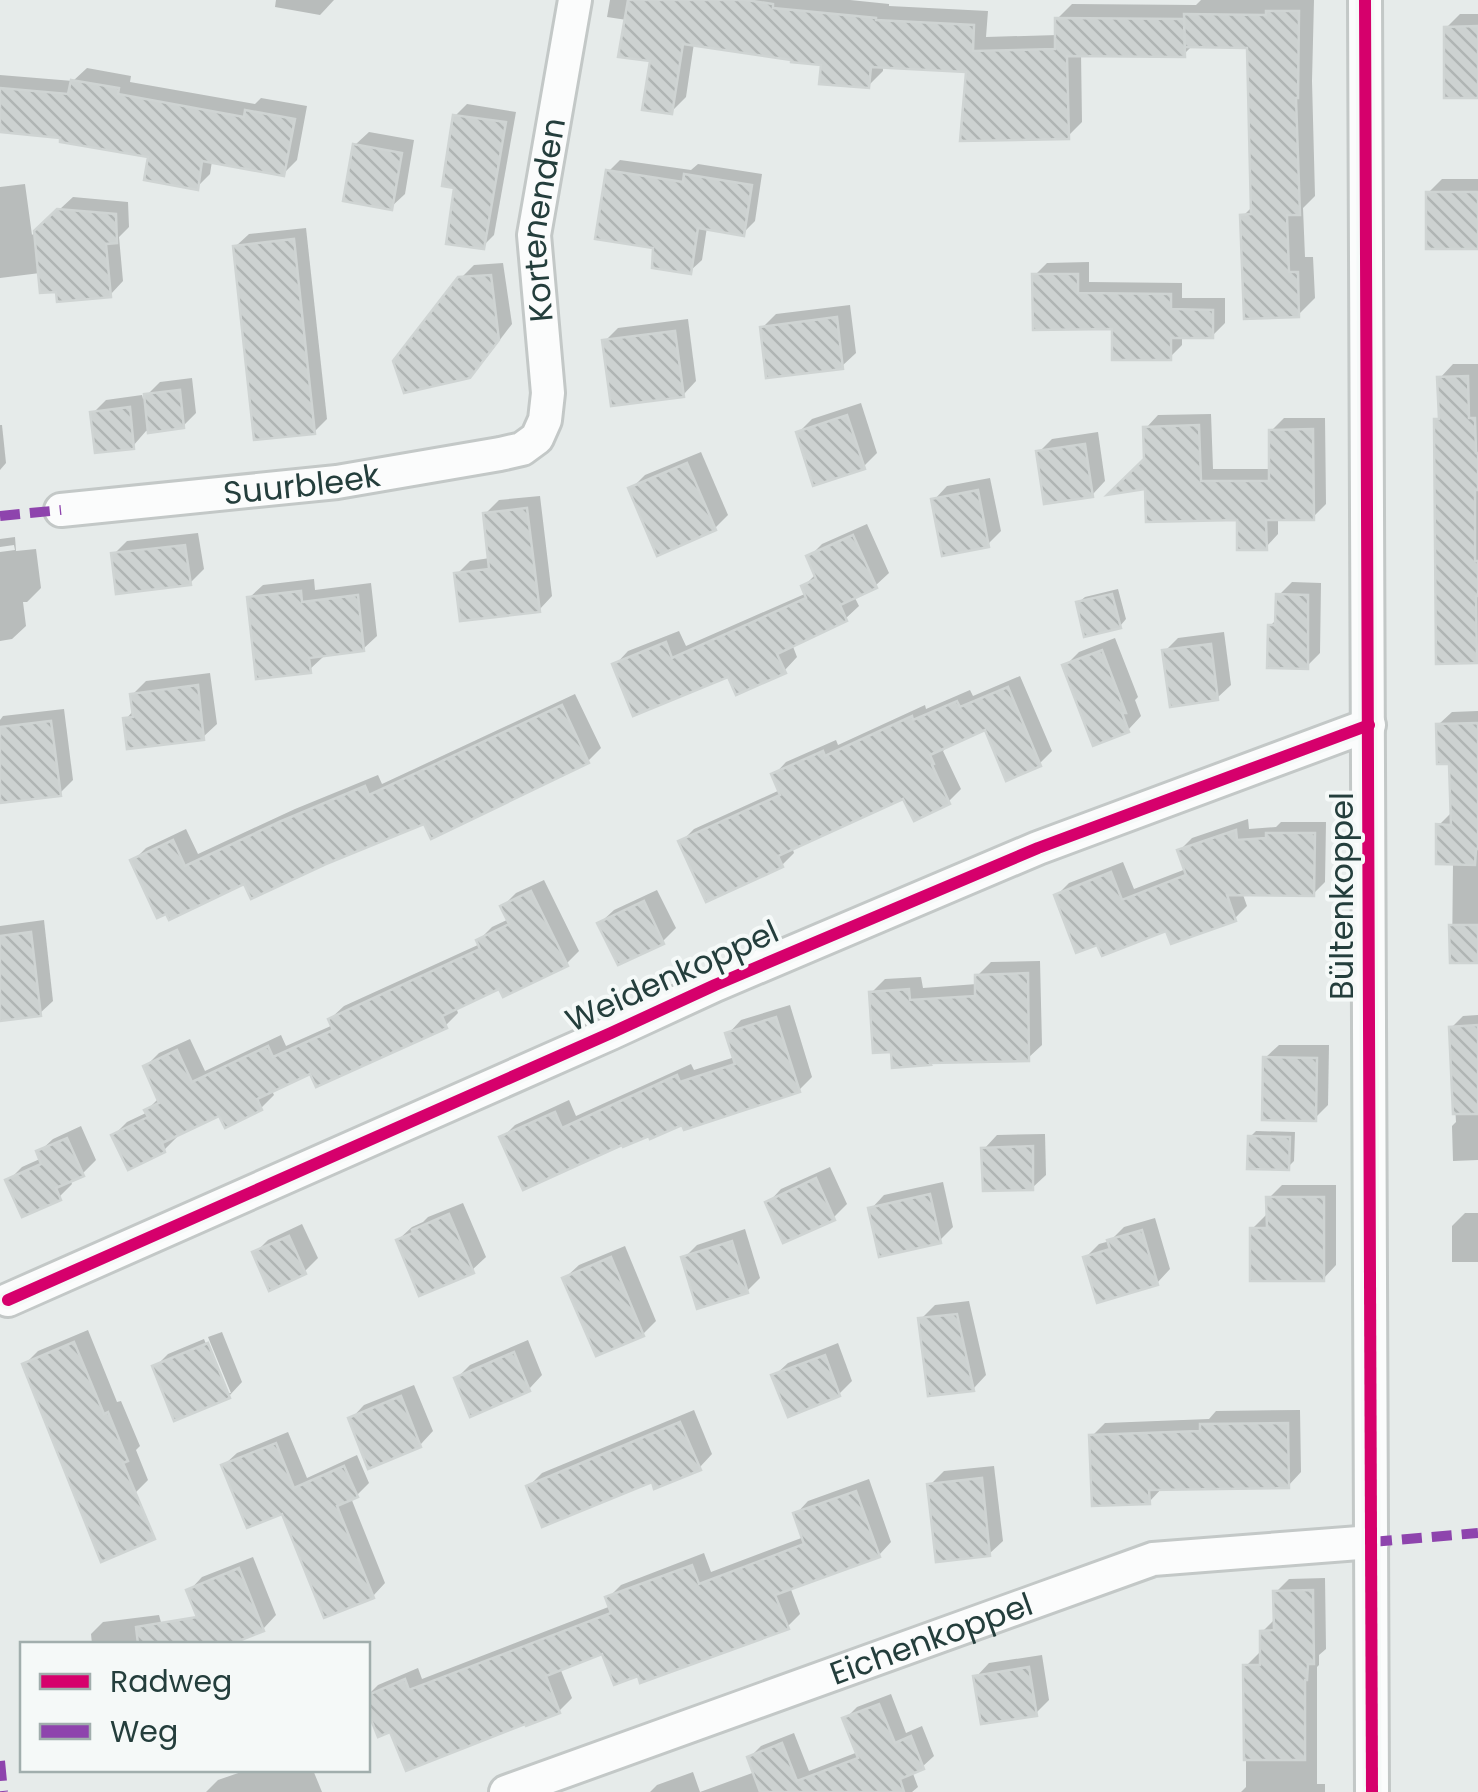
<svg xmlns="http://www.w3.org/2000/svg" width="1478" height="1792" font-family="Poppins,sans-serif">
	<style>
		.shadow { fill: #0003 }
		.building { fill: url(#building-back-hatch); stroke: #cfd4d3; stroke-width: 2.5 }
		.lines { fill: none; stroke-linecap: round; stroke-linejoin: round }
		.minor-casing { stroke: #c3c8c7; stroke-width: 38 }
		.minor { stroke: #fbfcfc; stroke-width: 32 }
		.quiet { stroke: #8e44ad; stroke-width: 10; stroke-dasharray: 20 10; stroke-linecap: butt }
		.cycleway-casing { stroke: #f5f9f8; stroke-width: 19 }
		.cycleway { stroke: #d6006c; stroke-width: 12 }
		.labels { text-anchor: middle; stroke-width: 8; stroke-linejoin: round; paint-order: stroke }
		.street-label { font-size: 32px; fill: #243e3c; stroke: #f5f9f8 }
	</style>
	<defs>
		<pattern id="building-back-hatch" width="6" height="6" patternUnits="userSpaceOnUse" patternTransform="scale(2.5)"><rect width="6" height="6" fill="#cdd2d1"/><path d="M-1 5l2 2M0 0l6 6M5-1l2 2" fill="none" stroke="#b0b5b4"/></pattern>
	</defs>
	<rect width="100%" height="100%" fill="#e6ebea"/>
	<g class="shadow">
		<polygon points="276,0 334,0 320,15 275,7"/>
		<polygon points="610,0 850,0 889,4 889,6 988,11 986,37 1058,35 1057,19 1072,4 1196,5 1201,0 1314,0 1312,81 1315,196 1303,208 1305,257 1313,257 1315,298 1298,315 1243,216 1254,205 1249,45 1193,45 1184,54 1081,53 1082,122 1067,137 968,69 883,65 883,71 868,86 824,63 694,43 686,97 671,112 653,59 627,20 607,17"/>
		<polygon points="1460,14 1478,14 1478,95 1446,28"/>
		<polygon points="87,68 131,76 130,82 255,104 261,98 307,106 297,160 283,174 212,161 210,174 197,187 151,155 63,136 0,130 0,75 73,81"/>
		<polygon points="467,104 516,112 494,235 483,246 457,186 455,116"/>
		<polygon points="369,132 414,140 405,194 391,207 355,145"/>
		<polygon points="620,160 691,170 698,164 762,174 755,221 743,233 707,227 702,260 690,271 656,246 608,172"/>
		<polygon points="1442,179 1478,179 1478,246 1428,193"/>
		<polygon points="25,184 32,235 73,197 128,202 129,227 119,237 123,281 110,295 58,289 40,273 0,278 0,187"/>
		<polygon points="306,228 327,419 314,432 236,246 249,234"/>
		<polygon points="1089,262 1089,282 1182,283 1182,298 1225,298 1225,323 1212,336 1182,336 1182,345 1170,357 1115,327 1035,275 1047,263"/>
		<polygon points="503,263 512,324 483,362 468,376 460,279 474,265"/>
		<polygon points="850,305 856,353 842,366 762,328 776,314"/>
		<polygon points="688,319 696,381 683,395 605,341 618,328"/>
		<polygon points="1453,364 1478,364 1478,658 1476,660 1437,420 1441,415 1440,378"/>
		<polygon points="192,378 196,413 183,426 146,431 133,446 93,413 106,400 142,395 143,399 160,382"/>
		<polygon points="861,403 877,453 864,466 798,433 812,419"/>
		<polygon points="1211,414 1213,469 1272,469 1271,431 1284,418 1325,418 1326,504 1313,517 1278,518 1278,534 1266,547 1239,518 1146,460 1146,428 1158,415"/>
		<polygon points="0,425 2,425 6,463 0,470"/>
		<polygon points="1098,432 1105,481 1092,495 1039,452 1052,439"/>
		<polygon points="701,452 728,515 715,528 631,489 645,475"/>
		<polygon points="990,478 1001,531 988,544 934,500 947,486"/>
		<polygon points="540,496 552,596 539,610 457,574 470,561 490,558 485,514 499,500"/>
		<polygon points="867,524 889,573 875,586 854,596 859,606 845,619 792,644 797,657 784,671 729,674 615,665 628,651 679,631 686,646 807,593 804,586 816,574 809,557 822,544"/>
		<polygon points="198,533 204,569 190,583 114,554 127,541"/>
		<polygon points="15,537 16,551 36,549 41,588 27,602 23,602 26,626 12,639 0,641 0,552 15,550 14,545 0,547 0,539"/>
		<polygon points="314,579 315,590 371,583 377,636 363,649 323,654 323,657 309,670 249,598 263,585"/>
		<polygon points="1292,582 1321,583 1320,653 1307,666 1270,626 1277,619 1278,596"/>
		<polygon points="1118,589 1126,619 1120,626 1078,603 1085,597"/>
		<polygon points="1224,632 1231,685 1217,698 1165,651 1178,638"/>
		<polygon points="1115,638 1138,697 1135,700 1141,716 1128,730 1065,666 1079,652"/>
		<polygon points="210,673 217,724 203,737 126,719 134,710 132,695 146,681"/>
		<polygon points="1020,676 1052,751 1039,764 987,727 944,746 945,749 943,751 961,789 948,802 905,796 792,847 794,853 782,865 681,842 694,829 780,790 774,775 786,762 836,740 838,745 925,705 926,709 970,690 973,696"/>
		<polygon points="575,694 601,748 588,761 425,821 246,881 133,861 146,848 186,829 198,854 295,809 378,775 382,784"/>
		<polygon points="64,709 73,780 60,793 0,801 0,720 3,716"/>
		<polygon points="1478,711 1478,793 1451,761 1438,725 1452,712"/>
		<polygon points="1451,813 1478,814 1478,960 1452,961 1453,862 1439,825"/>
		<polygon points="1248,819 1249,829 1276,827 1281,822 1326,822 1325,882 1313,894 1242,892 1247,906 1235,918 1167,927 1099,942 1057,895 1069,883 1123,862 1134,889 1186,869 1180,850 1192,838"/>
		<polygon points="544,880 579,951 566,964 500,986 456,1007 458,1013 445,1026 311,1070 271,1089 274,1095 261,1108 220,1113 176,1134 177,1137 164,1150 114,1135 127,1122 148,1112 147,1110 159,1098 146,1066 159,1053 190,1039 205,1071 281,1035 286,1046 333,1025 330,1019 344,1006 480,944 479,940 492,927 509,919 503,906 516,893"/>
		<polygon points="657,890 676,928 662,942 600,923 614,910"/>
		<polygon points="44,920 53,1001 39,1014 0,1018 0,926"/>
		<polygon points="1040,961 1042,1045 1028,1058 871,993 885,979 921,977 923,988 977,984 977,976 991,962"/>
		<polygon points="790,1005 812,1077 799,1090 683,1122 502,1138 515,1125 569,1100 576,1116 691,1064 694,1070 735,1057 728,1034 741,1020"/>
		<polygon points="1478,1015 1478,1160 1453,1161 1452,1126 1456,1122 1451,1028 1463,1016"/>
		<polygon points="1279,1045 1329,1045 1328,1105 1315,1118 1265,1058"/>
		<polygon points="81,1126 96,1160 83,1173 70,1179 72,1184 59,1197 8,1181 22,1167 42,1158 39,1152 53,1139"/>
		<polygon points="1256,1131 1295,1132 1294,1161 1288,1167 1250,1137"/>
		<polygon points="1045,1134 1046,1175 1032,1188 984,1149 997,1135"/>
		<polygon points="830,1167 847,1204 834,1217 785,1240 768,1203 781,1189"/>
		<polygon points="943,1182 953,1227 939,1241 871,1209 884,1195"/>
		<polygon points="1282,1185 1336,1185 1336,1265 1323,1279 1252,1229 1266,1215 1269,1215 1269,1198"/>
		<polygon points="463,1203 486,1257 472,1270 398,1240 412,1227 423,1222 428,1217"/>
		<polygon points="1465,1213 1478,1213 1478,1262 1452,1262 1452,1226"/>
		<polygon points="1155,1218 1170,1269 1157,1283 1086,1257 1099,1244 1110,1241 1124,1227"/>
		<polygon points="302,1224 318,1258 304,1272 255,1253 268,1240"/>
		<polygon points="745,1229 760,1278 747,1291 684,1258 697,1245"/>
		<polygon points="625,1246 656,1321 643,1334 565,1278 579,1265"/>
		<polygon points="969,1301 986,1375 973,1389 921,1319 935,1305"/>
		<polygon points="88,1330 117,1402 121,1401 140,1446 136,1450 148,1480 135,1493 25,1364 38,1351"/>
		<polygon points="222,1332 242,1382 229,1396 155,1367 168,1354 204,1339 225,1393 231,1393 208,1337"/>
		<polygon points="528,1340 542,1375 529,1389 457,1378 470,1365"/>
		<polygon points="838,1343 852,1381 839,1394 774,1376 788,1363"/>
		<polygon points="414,1385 433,1431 420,1445 351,1419 364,1405"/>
		<polygon points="694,1410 712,1454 699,1468 653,1479 528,1487 542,1473"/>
		<polygon points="1300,1410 1301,1472 1288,1486 1163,1487 1149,1502 1092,1436 1105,1423 1209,1419 1216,1411"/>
		<polygon points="288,1432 307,1478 357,1455 369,1483 357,1495 351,1498 385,1583 373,1596 284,1510 224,1465 237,1453"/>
		<polygon points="994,1466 1003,1541 989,1554 930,1485 944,1471"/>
		<polygon points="869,1479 891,1542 879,1555 790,1587 800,1614 787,1627 639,1673 603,1651 560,1668 572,1698 559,1711 391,1729 379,1734 368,1705 368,1695 378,1685 418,1668 422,1679 611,1606 608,1598 621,1585 704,1553 711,1572 804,1537 796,1514 808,1501"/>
		<polygon points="253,1557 276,1615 263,1629 224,1644 210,1644 189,1591 202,1577"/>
		<polygon points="1325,1578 1326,1649 1319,1655 1319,1665 1317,1667 1317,1784 1325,1784 1325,1792 1241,1792 1246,1787 1246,1666 1259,1653 1262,1653 1262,1632 1276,1618 1276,1592 1289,1579"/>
		<polygon points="159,1615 167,1644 92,1644 91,1634 103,1622"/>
		<polygon points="1042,1655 1049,1700 1036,1713 976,1677 989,1663"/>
		<polygon points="891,1694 906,1733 922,1726 934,1756 922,1767 912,1771 918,1787 912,1792 650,1792 657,1785 693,1772 700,1792 755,1772 750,1757 761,1746 794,1733 809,1771 858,1752 845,1719 857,1707"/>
		<polygon points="247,1770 313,1770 322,1792 206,1792 218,1780"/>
	</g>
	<g class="building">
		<polygon points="628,0 746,0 773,4 773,8 876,18 876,20 974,25 973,51 1055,49 1055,18 1184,19 1185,57 1067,56 1069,139 960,141 966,72 871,67 869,88 819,84 821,65 791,62 791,60 683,44 672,114 642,110 650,61 618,57"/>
		<polygon points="1266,11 1299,11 1298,98 1296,98 1300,215 1287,215 1289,272 1298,272 1299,317 1244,319 1240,215 1251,214 1247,48 1185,47 1184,14 1266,15"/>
		<polygon points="1478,26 1478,98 1444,98 1444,27"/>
		<polygon points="71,80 119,88 118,94 244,117 245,110 295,119 284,176 202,161 198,190 144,180 148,157 60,142 60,138 0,132 0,88 68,94"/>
		<polygon points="453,115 506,122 484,249 446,244 454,188 442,186"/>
		<polygon points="353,144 402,153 392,210 343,201"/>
		<polygon points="606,170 683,182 684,174 752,185 744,236 698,228 691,274 652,268 653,248 595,239"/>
		<rect x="1426" y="192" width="52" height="57"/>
		<polygon points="57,209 116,214 117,243 106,244 111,297 57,302 56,292 40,293 34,231"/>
		<polygon points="294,239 315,434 254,440 233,246"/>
		<polygon points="1032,274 1078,274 1078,293 1171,294 1171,309 1213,310 1213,338 1171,338 1171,360 1112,360 1112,329 1033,330"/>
		<polygon points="491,275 499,340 470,378 404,393 393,361 458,277"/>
		<polygon points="837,317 843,369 766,378 760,327"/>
		<polygon points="675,331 684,397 611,406 602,340"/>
		<polygon points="1468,376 1469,418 1475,418 1476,453 1478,453 1478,490 1475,490 1475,561 1478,561 1478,596 1476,596 1477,663 1436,664 1434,419 1439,419 1437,377"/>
		<polygon points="180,390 184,428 148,433 144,394"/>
		<polygon points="130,407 134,449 95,453 90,412"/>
		<polygon points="847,415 865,469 813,486 796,432"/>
		<polygon points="1199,425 1201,481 1269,481 1269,430 1313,429 1314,520 1266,520 1267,550 1237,550 1237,520 1146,522 1145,489 1107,495 1144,459 1143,427"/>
		<polygon points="1085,444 1093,497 1044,504 1036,451"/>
		<polygon points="687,463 716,530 657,556 628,488"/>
		<polygon points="978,490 989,547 942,556 931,499"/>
		<polygon points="527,508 540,612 460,621 454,573 489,569 483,513"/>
		<polygon points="853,535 877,588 840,605 847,621 777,654 786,673 736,695 728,677 633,716 612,664 666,642 672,658 806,598 801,586 816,579 806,556"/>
		<polygon points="185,545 191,585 116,594 111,553"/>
		<polygon points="301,591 302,602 358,595 364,651 309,658 311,673 256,679 247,597"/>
		<polygon points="1112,594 1121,628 1084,637 1076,602"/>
		<polygon points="1276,594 1308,595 1308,669 1267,668 1268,625 1275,625"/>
		<polygon points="1211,644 1218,700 1170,707 1162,650"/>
		<polygon points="1102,650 1126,713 1122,713 1129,732 1093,746 1062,665"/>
		<polygon points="198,685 204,740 127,749 123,718 133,717 130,694"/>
		<polygon points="1008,687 1041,766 1006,781 985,730 930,755 934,764 932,765 950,804 914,821 903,799 778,856 783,867 706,902 678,841 780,795 771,774 823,751 825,756 912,716 913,720 957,701 960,707"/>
		<polygon points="562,705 589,763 431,839 424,824 326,864 251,899 244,884 169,920 166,914 157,918 130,860 173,840 185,866 279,822 365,786 369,795"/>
		<polygon points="51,721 61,796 0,803 0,727"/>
		<polygon points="1478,723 1478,849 1476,849 1475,865 1436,864 1436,824 1451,825 1449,764 1437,764 1436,724"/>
		<polygon points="1236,830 1237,840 1266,838 1266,833 1315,833 1314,896 1227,895 1236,921 1171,944 1166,931 1102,956 1097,945 1076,953 1054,895 1111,872 1122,900 1186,875 1177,850"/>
		<polygon points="531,891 568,966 503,997 499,989 442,1016 447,1028 316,1087 310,1074 257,1099 262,1110 225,1128 219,1116 162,1143 165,1152 128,1170 111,1135 148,1117 144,1110 159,1103 143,1066 177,1050 192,1082 268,1046 273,1057 333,1030 328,1019 480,949 476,940 509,924 500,906"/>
		<polygon points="644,901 664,944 618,965 597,923"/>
		<polygon points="1449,925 1478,925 1478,963 1450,963"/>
		<polygon points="31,932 41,1016 0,1021 0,936"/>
		<polygon points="1028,973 1029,1061 930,1063 931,1065 892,1068 891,1052 873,1053 869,992 909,989 910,1000 975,996 975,975"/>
		<polygon points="776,1017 800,1092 684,1130 682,1125 650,1139 649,1136 623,1147 622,1145 523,1190 499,1137 555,1112 562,1128 677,1075 680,1082 735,1064 725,1033"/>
		<polygon points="1478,1025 1478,1114 1453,1114 1449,1027"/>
		<polygon points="1263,1057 1317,1058 1316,1121 1262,1120"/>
		<polygon points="1248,1136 1290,1137 1289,1170 1247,1169"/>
		<polygon points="67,1138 84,1176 56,1188 61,1200 22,1217 5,1180 41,1164 36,1151"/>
		<polygon points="1033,1146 1033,1190 983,1191 981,1148"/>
		<polygon points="816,1178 835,1220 783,1243 765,1202"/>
		<polygon points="930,1194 941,1243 879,1257 868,1208"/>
		<polygon points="1266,1197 1324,1197 1324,1281 1250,1281 1250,1228 1267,1228"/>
		<polygon points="449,1214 474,1273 419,1296 396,1240 413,1233 412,1230"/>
		<polygon points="1142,1230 1158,1285 1097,1303 1083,1257 1110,1249 1107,1240"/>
		<polygon points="289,1236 306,1274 269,1291 252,1252"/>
		<polygon points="732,1241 748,1293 697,1309 681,1257"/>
		<polygon points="611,1257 644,1336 596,1356 562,1278"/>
		<polygon points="957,1314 974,1391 928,1396 918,1318"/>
		<polygon points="74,1342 104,1414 108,1412 128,1461 123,1463 155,1539 101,1562 22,1364"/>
		<polygon points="208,1343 230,1398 174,1421 152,1366"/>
		<polygon points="514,1352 530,1391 470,1417 454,1378"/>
		<polygon points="825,1355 840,1396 788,1417 771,1375"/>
		<polygon points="401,1396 421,1447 368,1469 348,1418"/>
		<polygon points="680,1422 701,1470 654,1489 652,1482 542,1527 526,1486"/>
		<polygon points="1288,1423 1289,1488 1149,1490 1150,1504 1092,1506 1089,1435 1200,1431 1200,1424"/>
		<polygon points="276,1443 294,1488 344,1466 358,1497 337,1506 374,1598 324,1618 282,1514 247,1528 221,1465"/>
		<polygon points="982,1478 990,1556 936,1562 927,1484"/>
		<polygon points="856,1491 880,1557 775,1595 789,1629 640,1683 638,1676 614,1685 602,1654 546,1676 560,1713 526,1726 525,1724 406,1771 390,1732 378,1737 368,1712 368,1695 405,1679 409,1690 611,1613 605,1597 692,1565 699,1584 804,1544 793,1513"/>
		<polygon points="239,1568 264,1631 231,1644 138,1644 136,1627 197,1617 186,1590"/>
		<polygon points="1313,1590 1314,1664 1308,1664 1307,1680 1305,1680 1305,1760 1244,1760 1243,1665 1260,1665 1260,1631 1274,1630 1273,1591"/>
		<polygon points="1029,1667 1037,1716 981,1724 973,1676"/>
		<polygon points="879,1704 895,1743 911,1736 924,1769 900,1779 904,1792 760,1792 747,1757 782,1743 797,1781 858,1758 842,1718"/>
	</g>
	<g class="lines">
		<defs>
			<g id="minor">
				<polyline points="1365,0 1372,1792"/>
				<path id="s1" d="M 61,510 L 337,482 L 500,454 L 522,449 L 537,438 L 545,420 L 548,393 L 534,235 L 575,0"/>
				<polyline points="8,1300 611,1033 715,985 1038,848 1369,725"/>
				<path id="s2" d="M 506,1792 L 1153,1559 L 1372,1542"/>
			</g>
		</defs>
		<use href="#minor" class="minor-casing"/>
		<use href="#minor" class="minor"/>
		<g class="quiet">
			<polyline points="0,516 61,510"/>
			<polyline points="1372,1542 1478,1533"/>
			<polyline points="0,1761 3,1792"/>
		</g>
		<defs>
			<g id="cycleway">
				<polyline points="1365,0 1372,1792"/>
				<polyline points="8,1300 611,1033 715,985 1038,848 1369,725"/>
			</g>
		</defs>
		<use href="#cycleway" class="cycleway-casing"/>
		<use href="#cycleway" class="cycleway"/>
	</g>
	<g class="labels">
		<g class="street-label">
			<text dy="11" stroke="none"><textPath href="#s1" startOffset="705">Kortenenden</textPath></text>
			<text dy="11" stroke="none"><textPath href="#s1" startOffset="242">Suurbleek</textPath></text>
			<text transform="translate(1342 896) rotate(-90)" y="11">Bültenkoppel</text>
			<text transform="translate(672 976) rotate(-24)" y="11">Weidenkoppel</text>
			<text dy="11" stroke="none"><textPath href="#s2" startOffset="452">Eichenkoppel</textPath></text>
		</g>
	</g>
	<rect x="20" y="1642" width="350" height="130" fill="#f5f9f8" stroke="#a1aead" stroke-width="2.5"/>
	<rect x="40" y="1674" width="50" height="15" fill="#d6006c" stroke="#a1aead" stroke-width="2.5"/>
	<text x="110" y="1692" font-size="30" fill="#243e3c">Radweg</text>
	<rect x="40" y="1724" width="50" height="15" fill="#8e44ad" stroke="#a1aead" stroke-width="2.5"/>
	<text x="110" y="1742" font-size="30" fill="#243e3c">Weg</text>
</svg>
